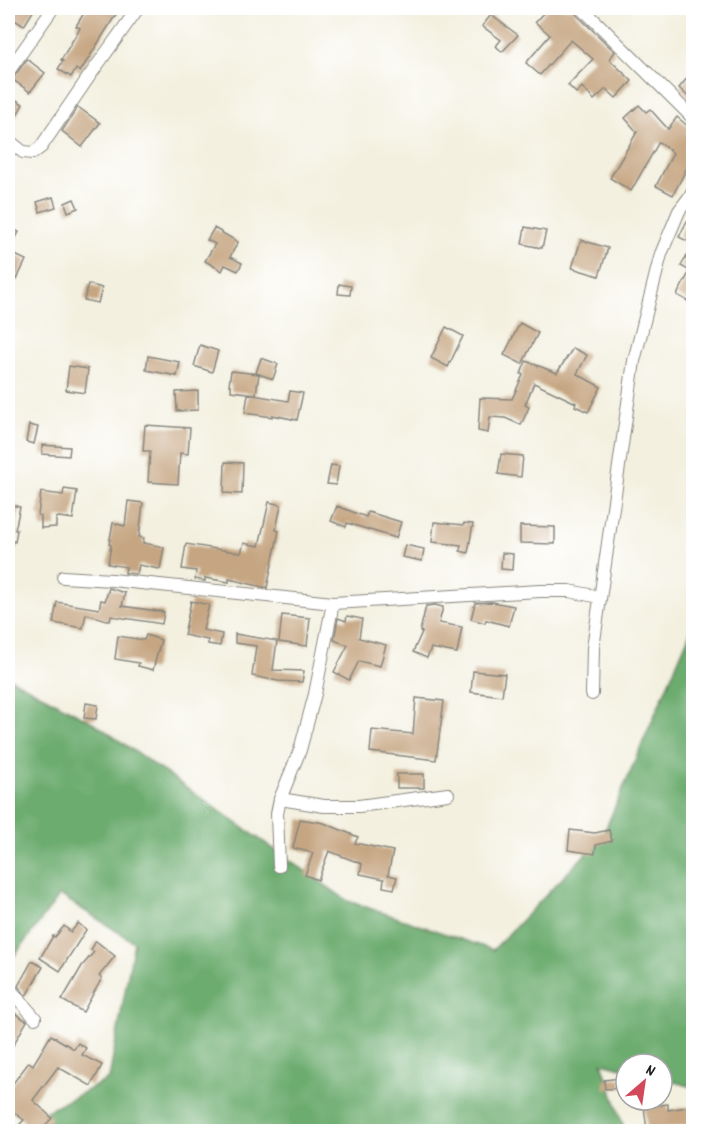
<svg xmlns="http://www.w3.org/2000/svg" width="701" height="1139" font-family="Dekko,sans-serif">
	<style>
		.forest { fill: #6cac6e; stroke: #446445; stroke-width: 1.5 }
		.building { fill: #c6a682 }
		.lines { fill: none; stroke-linecap: round; stroke-linejoin: round }
		.minor-casing { stroke: #88867e; stroke-width: 14 }
		.minor { stroke: #fff; stroke-width: 12 }
	</style>
	<rect width="100%" height="100%" fill="#fff"/>
	<filter id="ink" filterUnits="userSpaceOnUse"><feTurbulence type="fractalNoise" baseFrequency=".0167" numOctaves="2"/><feDisplacementMap in="SourceGraphic" scale="12" xChannelSelector="R" yChannelSelector="G"/><feConvolveMatrix kernelMatrix="1 2 1 2 8 2 1 2 1" color-interpolation-filters="sRGB"/></filter>
	<filter id="wash" filterUnits="userSpaceOnUse"><feTurbulence type="fractalNoise" baseFrequency=".008" numOctaves="4" result="noise"/><feDisplacementMap in="SourceGraphic" scale="24" xChannelSelector="R" yChannelSelector="G"/><feGaussianBlur stdDeviation="1.35" result="paint"/><feColorMatrix in="noise" values="0 0 0 0 0 0 0 0 0 0 0 0 0 0 0 0 0 1.4 0 .05"/><feComposite in="paint" operator="in"/></filter>
	<g filter="url(#wash)">
		<rect width="100%" height="100%" fill="#f3f0df"/>
		<polygon class="forest" points="693,626 693,1087 662,1079 662,1064 626,1064 626,1069 602,1063 625,1131 8,1132 8,1128 10,1130 109,1079 134,942 60,895 8,964 8,677 94,723 348,901 493,950 602,837"/>
		<g id="blocks">
			<g class="building">
				<polygon points="8,8 35,8 24,26 8,16"/>
				<polygon points="87,8 120,8 80,72 76,69 71,77 58,69 63,61 61,60 80,28 76,26"/>
				<polygon points="548,8 574,8 576,14 615,52 609,59 632,81 616,98 606,89 594,100 582,87 576,93 568,85 593,59 571,40 540,75 526,63 550,35 535,22"/>
				<polygon points="491,15 518,35 502,52 496,46 501,40 482,26"/>
				<polygon points="27,59 45,73 30,92 12,79"/>
				<polygon points="693,71 693,101 679,88"/>
				<polygon points="8,95 23,104 8,132"/>
				<polygon points="639,105 646,112 650,109 668,129 677,117 689,127 686,131 693,135 693,161 691,160 673,195 656,186 673,153 659,142 631,191 610,178 637,132 625,118"/>
				<polygon points="78,107 100,123 82,147 62,131"/>
				<polygon points="53,197 56,207 40,212 37,202"/>
				<polygon points="74,199 78,208 68,212 65,203"/>
				<polygon points="687,221 693,224 693,304 677,295 690,271 681,266 693,244 679,237"/>
				<polygon points="8,227 19,232 14,241 8,238"/>
				<polygon points="525,227 546,231 542,248 522,244"/>
				<polygon points="214,228 238,242 230,257 242,263 238,271 225,265 222,271 205,261 215,244 207,240"/>
				<polygon points="581,240 608,248 599,276 572,268"/>
				<polygon points="13,254 26,260 17,279 8,274 8,264"/>
				<polygon points="88,284 102,288 98,303 84,300"/>
				<polygon points="339,284 351,286 350,295 338,294"/>
				<polygon points="520,323 538,333 522,364 504,355"/>
				<polygon points="446,327 463,336 448,367 431,358"/>
				<polygon points="200,345 218,351 212,372 194,366"/>
				<polygon points="573,348 587,355 577,374 601,387 588,412 575,406 576,403 534,383 525,405 529,407 521,425 505,418 490,417 488,433 478,431 480,398 512,399 523,375 521,374 526,361 557,373"/>
				<polygon points="148,356 180,362 177,376 146,370"/>
				<polygon points="261,358 278,364 273,379 256,373"/>
				<polygon points="69,366 88,369 85,393 66,390"/>
				<polygon points="231,371 259,374 256,394 231,391 231,385 229,385"/>
				<polygon points="198,391 198,410 177,411 176,392"/>
				<polygon points="290,391 303,393 297,420 272,415 272,417 245,413 248,394 288,401"/>
				<polygon points="29,425 38,427 34,444 26,442"/>
				<polygon points="145,425 190,428 188,454 180,453 178,484 148,482 150,451 143,451"/>
				<polygon points="42,445 70,447 69,456 42,454"/>
				<polygon points="501,454 523,456 521,477 498,474"/>
				<polygon points="225,462 243,463 242,494 224,493"/>
				<polygon points="331,465 339,466 336,485 327,484"/>
				<polygon points="64,489 77,491 73,519 59,517 56,518 56,527 41,528 41,516 38,515 41,492 63,495"/>
				<polygon points="128,501 143,503 139,537 144,538 143,543 164,547 160,569 139,565 137,574 125,573 126,567 108,564 111,545 109,544 113,523 125,526"/>
				<polygon points="269,502 281,505 276,530 279,531 267,588 229,579 229,582 205,578 205,581 195,579 196,571 182,569 186,544 241,553 244,543 259,546"/>
				<polygon points="8,504 20,507 15,530 17,530 15,542 13,541 11,548 8,548"/>
				<polygon points="337,506 366,517 368,512 401,522 396,538 347,523 346,527 331,521"/>
				<polygon points="434,522 464,525 464,523 473,524 468,553 460,551 461,545 432,542"/>
				<polygon points="520,526 555,527 555,544 520,543"/>
				<polygon points="405,545 424,549 422,561 402,557"/>
				<polygon points="502,553 513,554 512,570 501,569"/>
				<polygon points="109,588 125,593 122,606 164,612 162,624 111,616 110,621 86,614 83,628 53,623 57,602 99,609 101,600 105,601"/>
				<polygon points="191,601 209,605 203,630 222,634 220,646 208,644 208,640 184,635"/>
				<polygon points="492,602 514,606 509,626 486,620 485,623 471,619 475,603"/>
				<polygon points="435,605 443,607 439,623 462,627 457,653 431,648 427,658 413,652 422,632 420,631 426,606"/>
				<polygon points="282,615 310,618 307,646 279,642"/>
				<polygon points="347,616 362,619 359,638 386,645 380,666 359,661 349,680 334,672 348,645 334,640 338,618 346,621"/>
				<polygon points="235,634 277,641 273,670 304,671 302,682 278,681 252,676 256,646 235,643"/>
				<polygon points="146,635 161,640 153,670 138,666 139,663 115,659 118,636 144,640"/>
				<polygon points="473,671 505,674 502,696 471,692"/>
				<polygon points="416,698 444,701 436,760 370,752 372,730 413,734"/>
				<polygon points="86,703 98,705 96,719 84,718"/>
				<rect x="397" y="774" width="27" height="14"/>
				<polygon points="300,819 324,823 358,837 355,843 393,851 388,875 397,877 394,889 383,887 384,879 360,874 362,864 329,851 318,880 305,875 313,853 293,848"/>
				<polygon points="570,830 595,833 609,830 612,841 596,845 595,854 568,850"/>
				<polygon points="78,923 86,930 60,971 40,958 53,936 55,937 64,926 71,932"/>
				<polygon points="96,941 115,956 99,976 102,978 83,1012 62,1000 82,966 94,952 91,950"/>
				<polygon points="32,961 43,967 26,996 18,986"/>
				<polygon points="8,1009 27,1021 8,1054"/>
				<polygon points="51,1035 74,1049 78,1043 86,1048 82,1055 102,1065 91,1086 58,1067 33,1100 52,1118 40,1131 29,1131 20,1124 24,1120 8,1108 8,1090 29,1062 33,1065"/>
				<polygon points="621,1078 622,1088 605,1089 604,1080"/>
				<polygon points="668,1104 668,1110 693,1106 693,1125 647,1130 644,1107"/>
			</g>
		</g>
	</g>
	<g filter="url(#ink)">
		<use href="#blocks" fill-opacity="0" stroke="#88867e" stroke-width="1.5"/>
		<g class="lines">
			<defs>
				<g id="minor">
					<polyline points="582,8 694,119"/>
					<polyline points="8,72 53,8"/>
					<polyline points="8,140 23,152 33,153 41,147 88,78 136,11 136,8"/>
					<polyline points="63,577 112,580 333,603 540,591 569,591 600,597"/>
					<polyline points="592,694 593,648 634,361 661,254 679,211 694,191"/>
					<polyline points="280,799 324,806 359,806 448,794"/>
					<polyline points="279,866 277,814 280,799 300,750 315,694 333,603"/>
					<polyline points="8,987 35,1018"/>
				</g>
			</defs>
			<use href="#minor" class="minor-casing"/>
			<use href="#minor" class="minor"/>
		</g>
	</g>
	<rect width="701" height="1139" fill="none" stroke="#fff" stroke-width="30"/>
	<g transform="translate(644 1082) rotate(29)"><circle r="28" fill="#ffffff" stroke="#a4a4a4" stroke-width="1.5"/>
	<path d="M0-4.5L10 22L0 15L-10 22Z" fill="#d1495b"/>
	<text y="-9" font-size="16" font-weight="bold" text-anchor="middle" fill="#1c1c1c">N</text>
	</g>
</svg>
